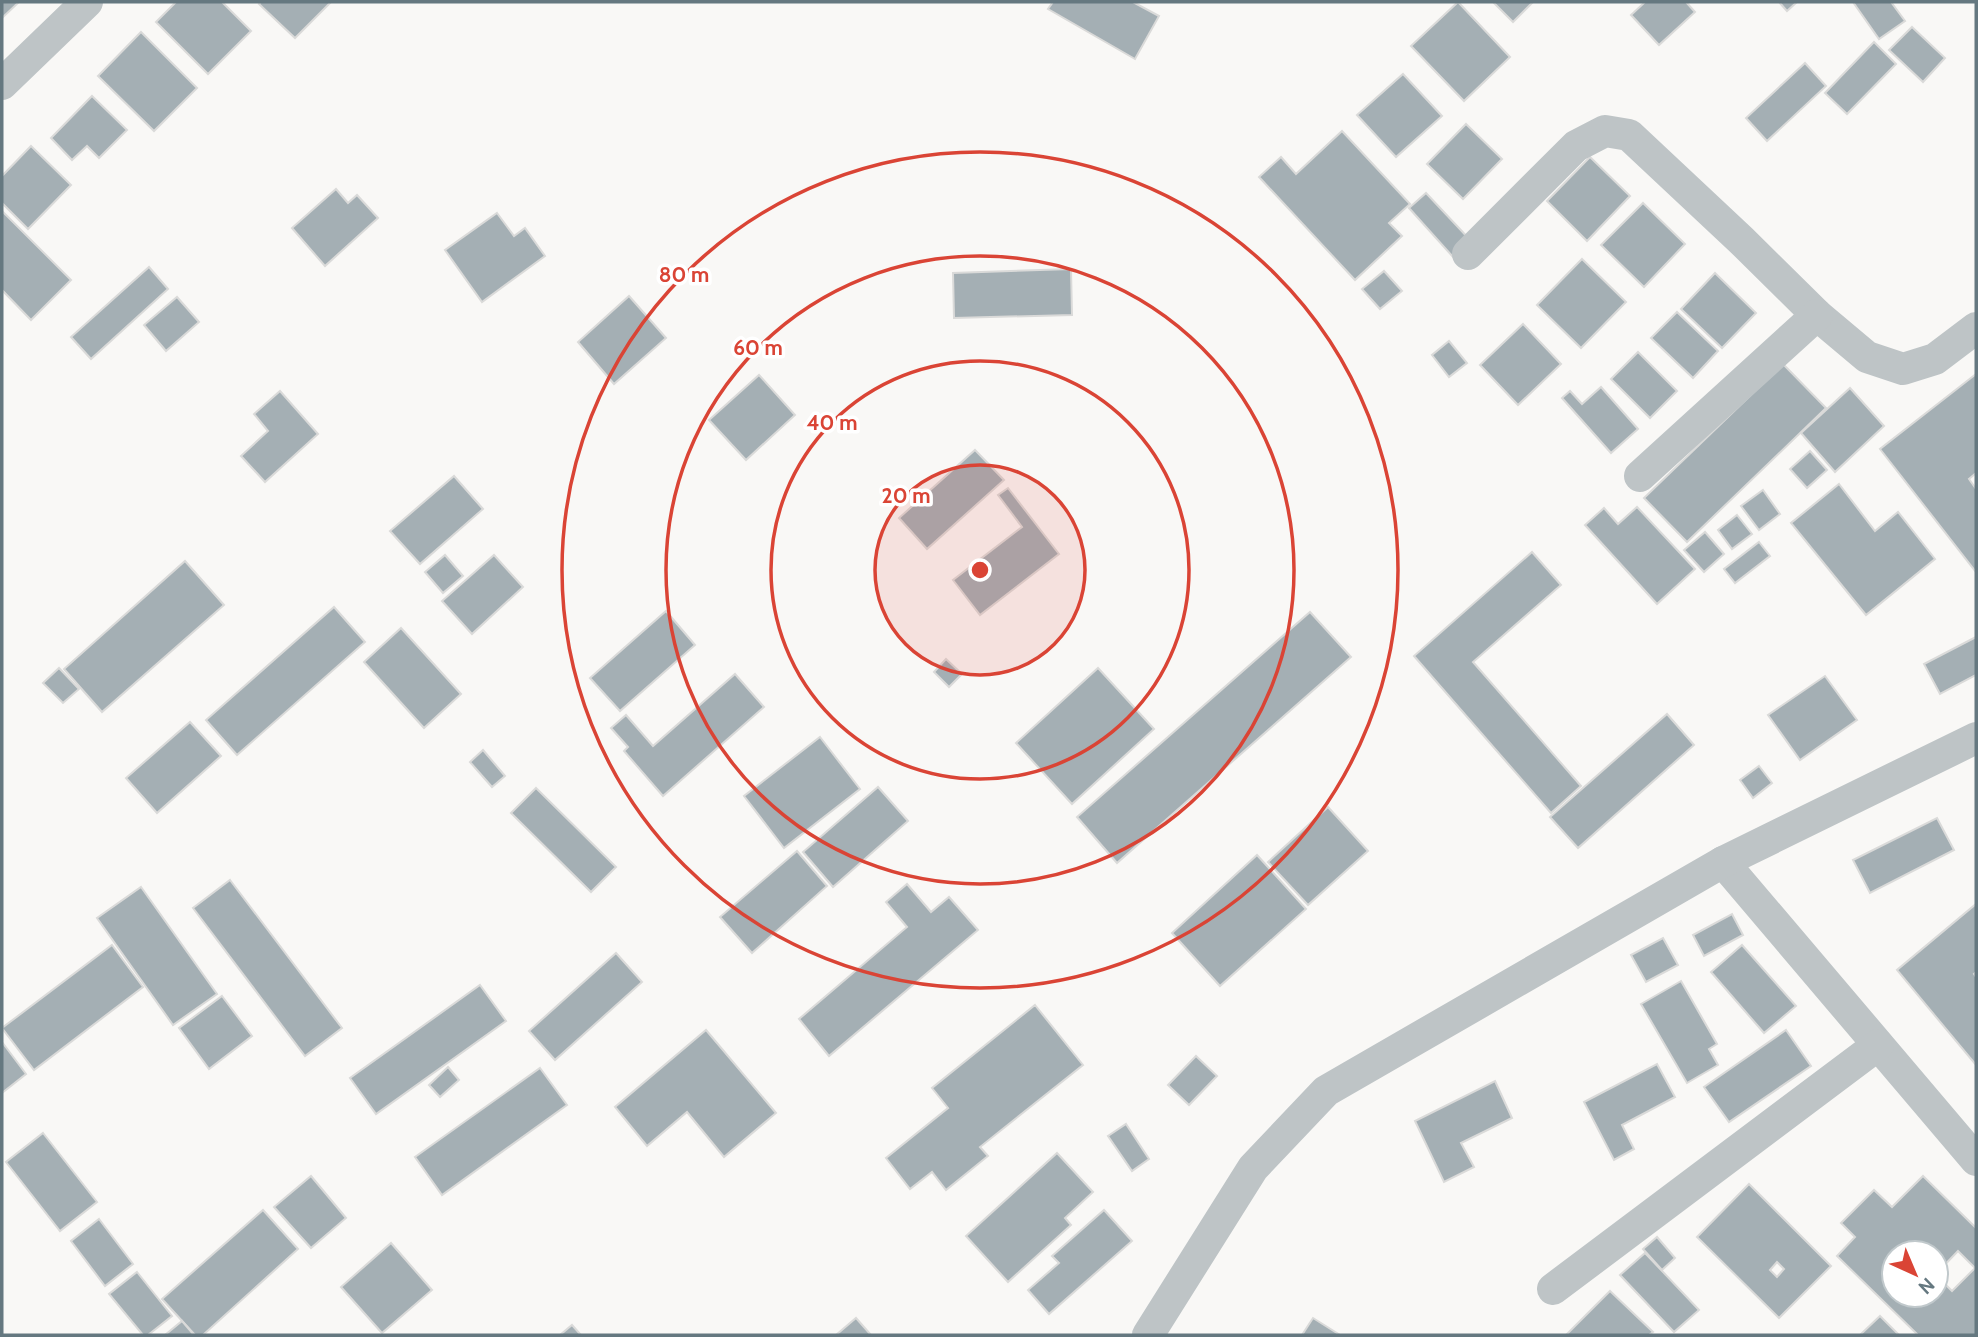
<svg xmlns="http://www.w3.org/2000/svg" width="1978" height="1337" font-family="Cabin,sans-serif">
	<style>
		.building { fill: #a4afb4; stroke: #dadad9; stroke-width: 2; fill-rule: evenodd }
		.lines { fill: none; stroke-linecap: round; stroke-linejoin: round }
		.minor { stroke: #bec4c6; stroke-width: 32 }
		.ring { fill: none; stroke: #da4435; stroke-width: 3.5 }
		.centre { fill: #da4435; stroke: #fff; stroke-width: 3.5 }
		.ring-label { font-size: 21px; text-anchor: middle; font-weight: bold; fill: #da4435; stroke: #fff; stroke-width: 7; stroke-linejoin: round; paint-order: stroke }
	</style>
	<rect width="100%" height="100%" fill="#f9f8f6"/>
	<g class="building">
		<polygon points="2,2 19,2 2,18"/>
		<polygon points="176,2 222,2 251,31 208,74 156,22"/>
		<polygon points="261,2 331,2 295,38 259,4"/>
		<polygon points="1053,2 1133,2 1159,16 1135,59 1048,9"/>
		<polygon points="1458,2 1510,57 1464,101 1411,46"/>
		<polygon points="1493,2 1533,2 1513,22"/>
		<polygon points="1645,2 1686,2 1695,12 1659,45 1631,15"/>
		<polygon points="1779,2 1797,2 1787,11"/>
		<polygon points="1853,2 1891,2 1905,21 1879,39"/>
		<polygon points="1912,27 1945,58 1923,82 1889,50"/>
		<polygon points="141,32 197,88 154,131 98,76"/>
		<polygon points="1874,42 1896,64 1847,114 1825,93"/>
		<polygon points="1805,63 1826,86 1767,141 1746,118"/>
		<polygon points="1403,74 1442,116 1396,157 1357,115"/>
		<polygon points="92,96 127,130 99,158 87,146 72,160 51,138"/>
		<polygon points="1466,124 1502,159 1463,199 1427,164"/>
		<polygon points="1342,131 1410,204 1389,223 1402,236 1355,280 1259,177 1281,157 1296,174"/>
		<polygon points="31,146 71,185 28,229 2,203 2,176"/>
		<polygon points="1590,157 1630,196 1587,241 1547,201"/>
		<polygon points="336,189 348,203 357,195 378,218 325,266 292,228"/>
		<polygon points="1426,193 1472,242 1454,258 1409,208"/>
		<polygon points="1643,203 1685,244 1644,287 1601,245"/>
		<polygon points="2,211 71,280 31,320 2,290"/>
		<polygon points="497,213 514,236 525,228 545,256 482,302 445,250"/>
		<polygon points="1582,259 1626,302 1581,348 1537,305"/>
		<polygon points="149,267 168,289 91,359 71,337"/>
		<polygon points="1071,269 1072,315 954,318 953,273"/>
		<polygon points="1384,271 1402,291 1380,309 1362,289"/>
		<polygon points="1715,273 1756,313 1722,348 1681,309"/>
		<polygon points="629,296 666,338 614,384 578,342"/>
		<polygon points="177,297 199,322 166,351 144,325"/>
		<polygon points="1677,312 1718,351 1693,378 1651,338"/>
		<polygon points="1523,324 1561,364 1518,405 1480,365"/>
		<polygon points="1449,341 1467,363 1449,377 1432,355"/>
		<polygon points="1638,352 1677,391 1650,418 1611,379"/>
		<polygon points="1783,364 1826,408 1687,542 1644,498"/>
		<polygon points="1976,374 1976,473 1969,479 1976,489 1976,572 1880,449"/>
		<polygon points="759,375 795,415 746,460 709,420"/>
		<polygon points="1601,387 1638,429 1611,453 1562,398 1570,391 1582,404"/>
		<polygon points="1850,388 1884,426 1835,472 1801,433"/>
		<polygon points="280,391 318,434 265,482 241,456 268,431 254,414"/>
		<polygon points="975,450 1004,480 927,549 899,518"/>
		<polygon points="1810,451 1827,470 1807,488 1790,469"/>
		<polygon points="454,476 483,509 420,564 390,531"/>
		<polygon points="1839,484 1875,531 1898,512 1935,559 1866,615 1791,523"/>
		<polygon points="1008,488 1059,554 980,615 953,580 1022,527 998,495"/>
		<polygon points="1763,490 1780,514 1759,530 1741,506"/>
		<polygon points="1637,507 1695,569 1657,604 1585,525 1604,508 1618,524"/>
		<polygon points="1737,515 1752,534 1732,549 1718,530"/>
		<polygon points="1705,532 1724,554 1704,572 1684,550"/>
		<polygon points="1759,542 1770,556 1735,583 1724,569"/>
		<polygon points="1532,552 1561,585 1473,662 1581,786 1551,813 1414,656"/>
		<polygon points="445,555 463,576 443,593 425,572"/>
		<polygon points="494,555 523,587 472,634 442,601"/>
		<polygon points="185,561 224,605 102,712 64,669"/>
		<polygon points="334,607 365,642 237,755 206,720"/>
		<polygon points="666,611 695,645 620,711 590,678"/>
		<polygon points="1310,612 1351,657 1117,863 1077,817"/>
		<polygon points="401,628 461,694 424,728 364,662"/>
		<polygon points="1976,637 1976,675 1940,694 1924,664"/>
		<polygon points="946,659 962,674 949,687 934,672"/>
		<polygon points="59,668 79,689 63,703 43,683"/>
		<polygon points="1098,668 1154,729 1072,804 1016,743"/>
		<polygon points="735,674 764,707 663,796 624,751 628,747 611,728 626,715 653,746"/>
		<polygon points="1825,676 1857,720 1800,760 1768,715"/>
		<polygon points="1667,714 1694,745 1578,848 1550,817"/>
		<polygon points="190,722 221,756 157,813 126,778"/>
		<polygon points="820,737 860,789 784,848 744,796"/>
		<polygon points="483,750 505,776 492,787 470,762"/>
		<polygon points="1759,766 1772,783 1753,798 1740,780"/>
		<polygon points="878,787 908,821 833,887 803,852"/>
		<polygon points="536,788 616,867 591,892 511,813"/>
		<polygon points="1328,807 1368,851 1308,905 1268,862"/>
		<polygon points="1937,818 1954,850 1870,893 1853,860"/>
		<polygon points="797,851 827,886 752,953 720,917"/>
		<polygon points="1257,855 1306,909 1220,986 1172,933"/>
		<polygon points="230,880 342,1028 305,1056 193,908"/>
		<polygon points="907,884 931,912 949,897 978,930 829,1056 799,1019 907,927 886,902"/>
		<polygon points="141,887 217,994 173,1025 97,918"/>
		<polygon points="1976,904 1976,972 1974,974 1976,977 1976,1065 1897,970"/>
		<polygon points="1732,914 1743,935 1704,956 1693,935"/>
		<polygon points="1663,938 1678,965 1646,982 1631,955"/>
		<polygon points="112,945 143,987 34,1070 2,1028"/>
		<polygon points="1742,945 1796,1006 1764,1033 1711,972"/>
		<polygon points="616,953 642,982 555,1060 529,1031"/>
		<polygon points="1681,981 1717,1044 1709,1049 1718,1065 1687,1083 1641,1004"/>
		<polygon points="480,985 506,1021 376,1114 350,1078"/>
		<polygon points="222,996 252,1036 209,1069 179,1028"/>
		<polygon points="1035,1005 1083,1065 980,1147 988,1156 946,1190 932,1172 910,1189 886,1158 948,1108 932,1088"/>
		<polygon points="706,1030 776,1113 724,1157 687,1112 647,1146 615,1107"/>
		<polygon points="1786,1030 1811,1066 1729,1122 1704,1087"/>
		<polygon points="2,1042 26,1074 2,1093"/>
		<polygon points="1196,1056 1217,1076 1189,1105 1168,1085"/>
		<polygon points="1657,1064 1675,1097 1622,1125 1634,1149 1614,1160 1584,1102"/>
		<polygon points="448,1067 459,1080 440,1097 429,1085"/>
		<polygon points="540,1068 567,1105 442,1195 415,1157"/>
		<polygon points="1495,1081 1512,1118 1461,1143 1474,1167 1444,1182 1415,1121"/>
		<polygon points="1126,1124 1149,1159 1132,1171 1108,1136"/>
		<polygon points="43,1133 97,1202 60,1231 6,1162"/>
		<polygon points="1057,1153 1093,1192 1065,1218 1071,1225 1008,1282 966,1236"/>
		<polygon points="311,1176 346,1218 311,1248 274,1207"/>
		<path d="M 1923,1176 L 1976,1228 L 1976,1335 L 1918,1335 L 1837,1256 L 1855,1237 L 1841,1223 L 1874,1190 L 1892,1207 ZM 1958,1251 L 1975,1268 L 1952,1291 L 1936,1275 L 1936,1295 L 1894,1295 L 1894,1253 L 1936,1253 L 1936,1274 Z"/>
		<path d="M 1749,1184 L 1831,1266 L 1779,1318 L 1697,1237 ZM 1777,1262 L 1784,1269 L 1777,1277 L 1770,1270 Z"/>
		<polygon points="263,1210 298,1249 203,1335 195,1335 162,1299"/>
		<polygon points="1104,1210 1132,1241 1049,1314 1028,1290 1059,1263 1052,1256"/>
		<polygon points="99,1219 133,1264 105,1286 71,1241"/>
		<polygon points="1657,1237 1675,1258 1662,1270 1643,1249"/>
		<polygon points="391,1243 432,1290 382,1333 341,1287"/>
		<polygon points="1645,1253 1699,1310 1674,1332 1620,1275"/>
		<polygon points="137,1272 172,1316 148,1335 143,1335 109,1294"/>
		<polygon points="1610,1291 1653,1332 1649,1335 1566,1335"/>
		<polygon points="1880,1316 1899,1335 1860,1335"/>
		<polygon points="856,1318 871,1335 836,1335"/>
		<polygon points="1313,1318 1340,1335 1302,1335"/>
		<polygon points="182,1321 194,1335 165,1335"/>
		<polygon points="572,1325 581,1335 560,1335"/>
	</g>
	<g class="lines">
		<g class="minor">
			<polyline points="2,84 87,2"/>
			<polyline points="1468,254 1576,146 1605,131 1629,135 1741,240 1817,315 1867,357 1903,369 1935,359 1976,328"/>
			<polyline points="1640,476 1817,315"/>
			<polyline points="1723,862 1976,1160"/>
			<polyline points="1553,1289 1878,1045"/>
			<polyline points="1148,1335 1253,1168 1326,1091 1723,862 1976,738"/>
		</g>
	</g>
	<circle cx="980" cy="570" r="105" fill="#da4435" fill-opacity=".12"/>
	<g class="ring">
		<circle cx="980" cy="570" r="105"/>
		<circle cx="980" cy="570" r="209"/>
		<circle cx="980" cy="570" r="314"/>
		<circle cx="980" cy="570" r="418"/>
	</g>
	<circle cx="980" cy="570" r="10" class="centre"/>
	<g class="ring-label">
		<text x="684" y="282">80 m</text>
		<text x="758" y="355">60 m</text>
		<text x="832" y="430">40 m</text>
		<text x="906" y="503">20 m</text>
	</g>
	<rect width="1978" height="1337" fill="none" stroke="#657880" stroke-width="7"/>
	<g transform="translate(1915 1274) rotate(136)"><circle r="33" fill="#ffffff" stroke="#c1c9cc" stroke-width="2"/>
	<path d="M0-5L12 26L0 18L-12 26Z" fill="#da4435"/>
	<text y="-10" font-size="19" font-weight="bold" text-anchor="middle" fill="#657880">N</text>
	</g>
</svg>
